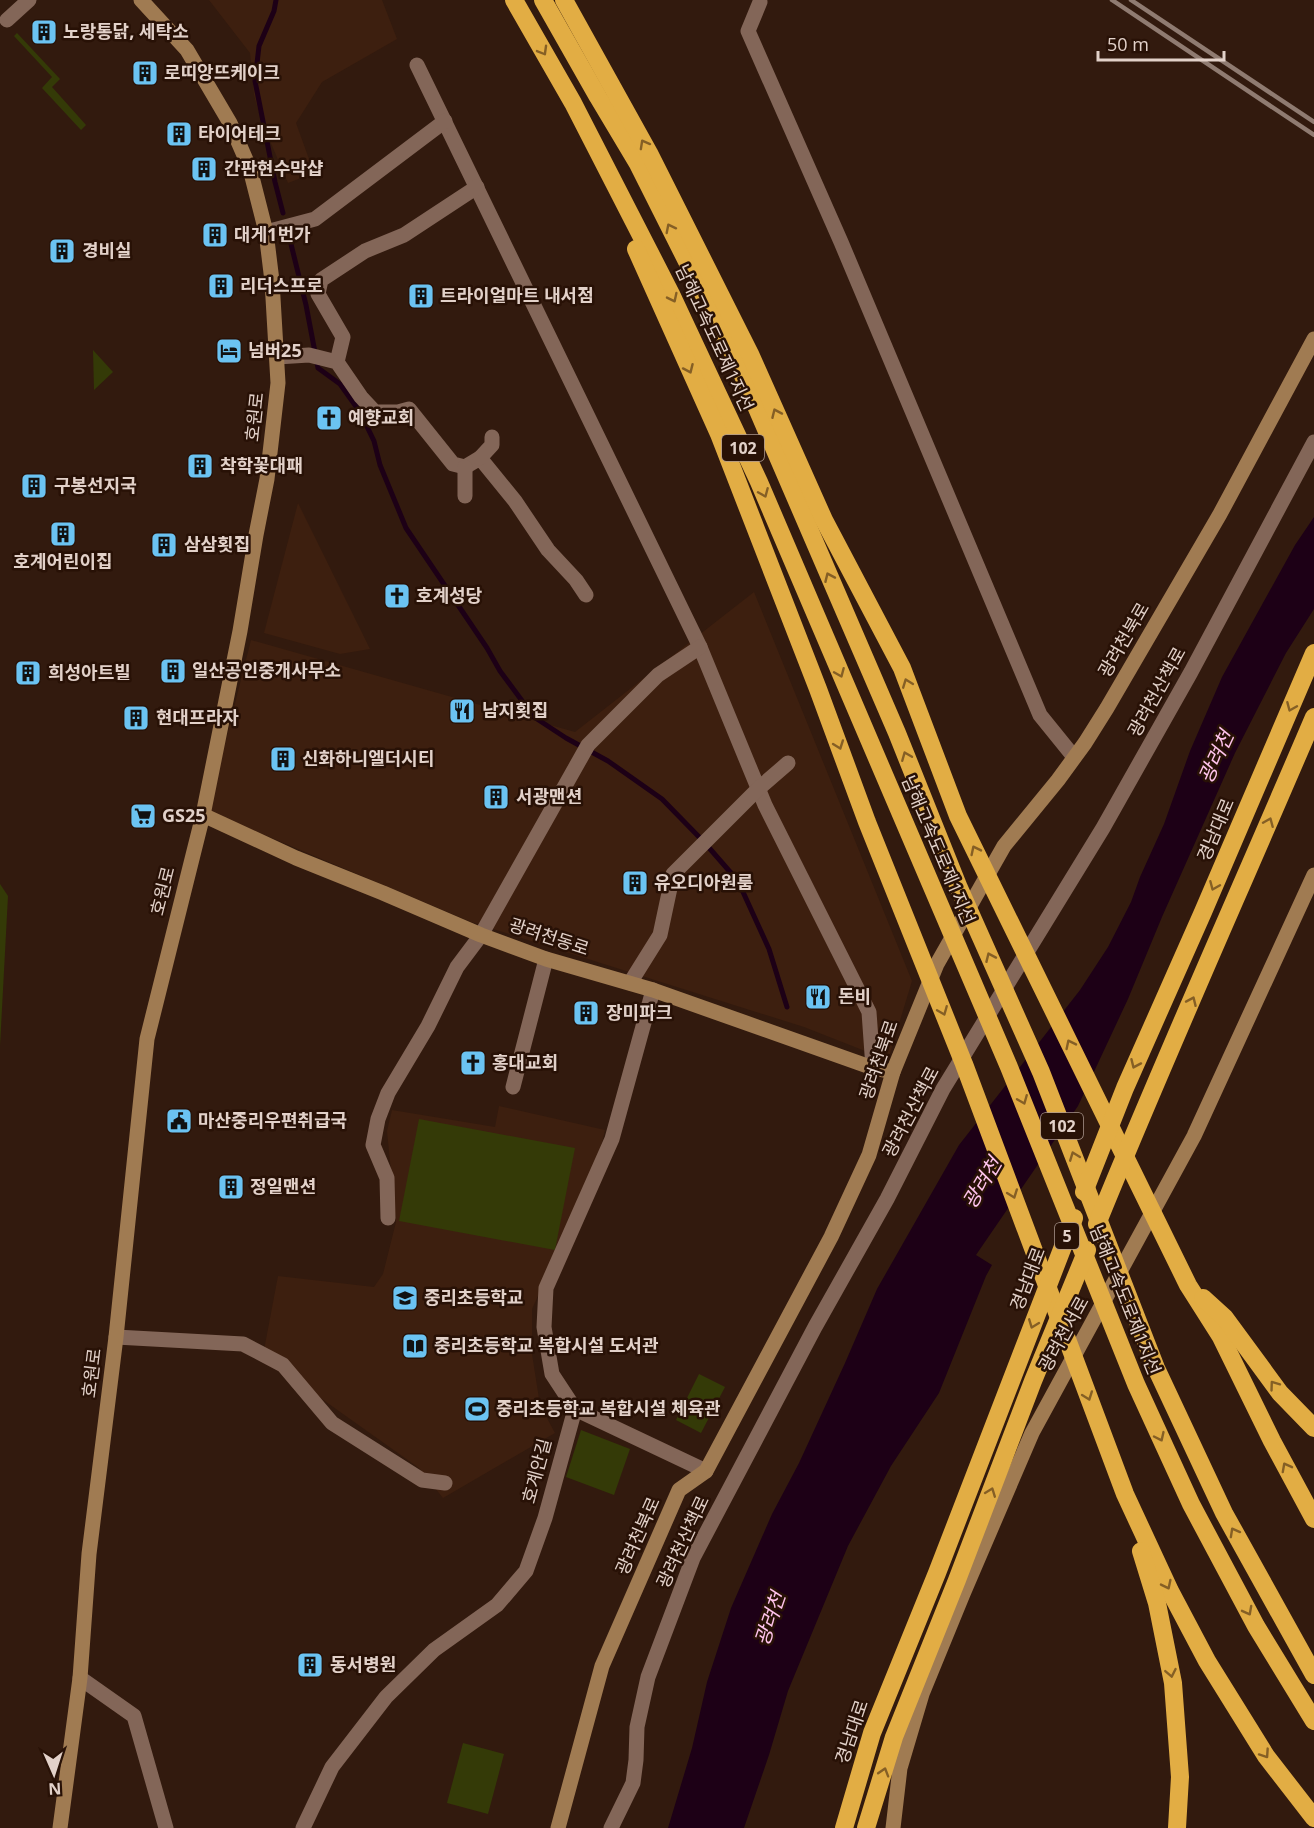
<svg xmlns="http://www.w3.org/2000/svg" width="1314" height="1828" font-family="'Open Sans','Noto Sans KR',sans-serif">
	<style>
		.built { fill: #3d1f0f }
		.green { fill: #343a07 }
		.water { fill: #1d0016 }
		.lines { fill: none; stroke-linecap: round; stroke-linejoin: round }
		.stream { stroke: #1d0016; stroke-width: 5 }
		.street { stroke: #836658; stroke-width: 15 }
		.secondary { stroke: #a07b52; stroke-width: 15 }
		.highway { stroke: #e2ad44; stroke-width: 18 }
		.rail { stroke: #8f7b71; stroke-width: 4.5 }
		.oneway { stroke: #855f25 }
		.labels { text-anchor: middle; stroke-width: 5; stroke-linejoin: round; paint-order: stroke }
		.shield { fill: #281106; stroke: #aa978e; stroke-width: 1.5 }
		.shield-label { font-size: 16px; font-weight: bold; fill: #e2d1c9 }
		.poi-label { font-size: 18px; font-weight: bold; fill: #e2d1c9; stroke: #281106; text-anchor: start }
		.street-label { font-size: 18px; fill: #e2d1c9; stroke: #281106 }
		.water-label { font-size: 20px; font-style: italic; fill: #ffc4ed; stroke: #281106 }
	</style>
	<rect width="100%" height="100%" fill="#321a0e"/>
	<g class="built">
		<polygon points="209,0 382,0 397,39 322,82 296,123 314,173 288,183 261,120 254,95 250,53"/>
		<polygon points="298,503 370,649 340,654 264,633"/>
		<polygon points="754,592 912,981 888,1060 804,1027 471,922 208,811 251,640 575,732"/>
		<polygon points="499,1106 605,1130 596,1169 532,1309 532,1354 540,1405 555,1433 443,1498 419,1468 284,1372 264,1350 278,1276 374,1287 383,1274 396,1222 387,1131 392,1110 495,1127"/>
	</g>
	<g class="green">
		<polygon points="17,33 60,79 52,87 86,125 81,130 42,88 52,77 14,36"/>
		<polygon points="93,350 113,372 94,390"/>
		<polygon points="0,884 8,896 0,1046"/>
		<polygon points="419,1119 575,1148 555,1250 399,1221"/>
		<polygon points="699,1374 725,1387 701,1433 676,1420"/>
		<polygon points="581,1430 630,1449 614,1495 566,1477"/>
		<polygon points="463,1743 504,1754 488,1814 447,1803"/>
	</g>
	<polygon class="water" points="1314,517 1314,609 1286,653 1235,753 1162,917 1128,999 1078,1106 976,1255 992,1265 986,1276 939,1393 891,1466 848,1546 788,1691 769,1755 744,1828 668,1828 692,1748 707,1682 731,1608 772,1514 799,1463 845,1363 877,1289 959,1145 1080,990 1108,947 1131,902 1140,877 1164,824 1190,751 1222,677 1295,545"/>
	<g class="lines">
		<g class="stream">
			<polyline points="276,0 274,11 259,46 255,81 275,182 283,213"/>
			<polyline points="290,240 306,305 318,368 340,384 360,412 374,441 380,465 406,528 487,648 500,671 534,717 566,738 608,761 662,799 704,842 738,881 769,949 787,1007"/>
		</g>
		<g class="street">
			<polyline points="760,2 748,31 841,242 1040,715 1074,757"/>
			<polyline points="7,20 29,0"/>
			<polyline points="417,65 700,647 765,805 869,1012 873,1068"/>
			<polyline points="266,232 315,219 445,121"/>
			<polyline points="277,357 309,355 337,362 361,397 375,412 398,412 409,409 453,464 465,467 480,458 515,501 548,550 576,580 586,595"/>
			<polyline points="337,362 343,337 318,294 321,280 365,251 404,235 477,187"/>
			<polyline points="480,458 492,445 492,437"/>
			<polyline points="465,496 465,467"/>
			<polyline points="630,983 660,935 673,874 758,789 788,763"/>
			<polyline points="513,1087 546,959"/>
			<polyline points="388,1218 387,1178 373,1145 378,1119 388,1093 428,1026 457,967 481,935 588,745 658,675 700,647"/>
			<polyline points="116,1337 243,1344 283,1365 332,1423 422,1480 445,1483"/>
			<polyline points="575,1409 706,1471"/>
			<polyline points="80,1678 134,1716 166,1828"/>
			<polyline points="303,1828 332,1767 386,1697 434,1650 497,1605 526,1571 545,1518 575,1409 552,1374 544,1327 546,1288 612,1139 653,990"/>
			<polyline points="611,1828 633,1783 636,1760 637,1727 648,1677 693,1558 815,1327 887,1199 943,1089 1103,828 1191,672 1314,442"/>
		</g>
		<g class="secondary">
			<polyline points="203,815 296,858 383,893 481,935 546,959 653,990 873,1068 893,1072"/>
			<polyline points="60,1828 80,1678 89,1554 116,1337 147,1039 203,815 240,631 256,535 267,479 278,383 272,281 266,232 250,169 230,123 187,50 141,0"/>
			<polyline points="558,1828 602,1666 679,1490 706,1471 831,1237 869,1155 893,1072 937,964 1004,846 1058,780 1085,743 1107,708 1220,514 1314,339"/>
			<polyline points="893,1828 900,1768 922,1694 963,1594 1032,1433 1194,1136 1314,875"/>
		</g>
		<g class="highway">
			<polyline points="514,0 573,103 671,294 759,482 1009,1067 1136,1384 1191,1504 1256,1626 1314,1721"/>
			<polyline points="543,0 598,97 638,164 734,355 897,733 959,888 1041,1072 1156,1368 1224,1513 1314,1675"/>
			<polyline points="564,0 649,153 750,354 824,520 902,668 958,816 1188,1285 1221,1337 1272,1441 1314,1519"/>
			<polyline points="636,249 719,434 818,689 867,822 964,1064 1125,1494 1170,1591 1207,1661 1266,1756 1314,1818"/>
			<polyline points="1084,1192 1125,1088 1203,912 1314,653"/>
			<path d="M 1097,1224 C 1166,1054 1242,886 1314,717"/>
			<polyline points="1203,1298 1225,1318 1280,1393 1314,1428"/>
			<polyline points="1141,1551 1157,1603 1173,1683 1180,1777 1177,1828"/>
			<polyline points="844,1828 872,1733 937,1573 1074,1218"/>
			<polyline points="866,1828 894,1737 957,1580 1033,1381 1087,1250"/>
		</g>
		<g class="rail">
			<polyline points="1112,0 1314,135"/>
			<polyline points="1131,0 1314,122"/>
		</g>
	</g>
	<defs><path id="oneway-chevron" d="M-2-3.5L2.5 0L-2 3.5" fill="none" stroke-width="1.6" stroke-linecap="round" stroke-linejoin="round" transform="scale(1.5)"/></defs>
	<g class="oneway">
		<use href="#oneway-chevron" transform="translate(543 51) rotate(60)"/>
		<use href="#oneway-chevron" transform="translate(644 144) rotate(-119)"/>
		<use href="#oneway-chevron" transform="translate(670 228) rotate(-117)"/>
		<use href="#oneway-chevron" transform="translate(673 298) rotate(64)"/>
		<use href="#oneway-chevron" transform="translate(689 369) rotate(66)"/>
		<use href="#oneway-chevron" transform="translate(776 413) rotate(-114)"/>
		<use href="#oneway-chevron" transform="translate(764 493) rotate(67)"/>
		<use href="#oneway-chevron" transform="translate(829 577) rotate(-114)"/>
		<use href="#oneway-chevron" transform="translate(840 673) rotate(67)"/>
		<use href="#oneway-chevron" transform="translate(907 683) rotate(-111)"/>
		<use href="#oneway-chevron" transform="translate(1291 707) rotate(113)"/>
		<use href="#oneway-chevron" transform="translate(839 745) rotate(70)"/>
		<use href="#oneway-chevron" transform="translate(906 756) rotate(-112)"/>
		<use href="#oneway-chevron" transform="translate(1269 822) rotate(-67)"/>
		<use href="#oneway-chevron" transform="translate(975 850) rotate(-116)"/>
		<use href="#oneway-chevron" transform="translate(1214 886) rotate(113)"/>
		<use href="#oneway-chevron" transform="translate(990 957) rotate(-114)"/>
		<use href="#oneway-chevron" transform="translate(1192 1001) rotate(-66)"/>
		<use href="#oneway-chevron" transform="translate(943 1011) rotate(68)"/>
		<use href="#oneway-chevron" transform="translate(1070 1044) rotate(-116)"/>
		<use href="#oneway-chevron" transform="translate(1135 1064) rotate(114)"/>
		<use href="#oneway-chevron" transform="translate(1023 1100) rotate(68)"/>
		<use href="#oneway-chevron" transform="translate(1074 1156) rotate(-111)"/>
		<use href="#oneway-chevron" transform="translate(1013 1194) rotate(70)"/>
		<use href="#oneway-chevron" transform="translate(1033 1324) rotate(111)"/>
		<use href="#oneway-chevron" transform="translate(1274 1385) rotate(-126)"/>
		<use href="#oneway-chevron" transform="translate(1088 1396) rotate(70)"/>
		<use href="#oneway-chevron" transform="translate(1160 1437) rotate(65)"/>
		<use href="#oneway-chevron" transform="translate(1286 1467) rotate(-118)"/>
		<use href="#oneway-chevron" transform="translate(991 1492) rotate(-69)"/>
		<use href="#oneway-chevron" transform="translate(1234 1532) rotate(-119)"/>
		<use href="#oneway-chevron" transform="translate(1167 1585) rotate(64)"/>
		<use href="#oneway-chevron" transform="translate(1248 1611) rotate(62)"/>
		<use href="#oneway-chevron" transform="translate(1171 1673) rotate(79)"/>
		<use href="#oneway-chevron" transform="translate(1265 1754) rotate(56)"/>
		<use href="#oneway-chevron" transform="translate(884 1772) rotate(-73)"/>
	</g>
	<defs>
		<symbol id="building-square" viewBox="-11 -11 22 22"><rect x="-9" y="-9" width="18" height="18" rx="4" fill="#6bc3f2" stroke="#281106"/><path d="M-4-6H4V6H1V3H-1V6H-4ZM-2.5-4.3h1.7v1.8h-1.7ZM.8-4.3h1.7v1.8H.8ZM-2.5-1h1.7V.8h-1.7ZM.8-1h1.7V.8H.8Z" fill="#111"/></symbol>
		<symbol id="hotel-square" viewBox="-11 -11 22 22"><rect x="-9" y="-9" width="18" height="18" rx="4" fill="#6bc3f2" stroke="#281106"/><path d="M-6-4.5h1.5V1H6V5H4.5V3h-9V5H-6ZM-4 0a1.8 1.8 0 1 1 3.6 0ZM.5 0V-2.5h3Q6-2.5 6 0Z" fill="#111"/></symbol>
		<symbol id="church-square" viewBox="-11 -11 22 22"><rect x="-9" y="-9" width="18" height="18" rx="4" fill="#6bc3f2" stroke="#281106"/><path d="M-1.2-6h2.4v3.5h3.3v2.4h-3.3V6h-2.4V-.1h-3.3v-2.4h3.3Z" fill="#111"/></symbol>
		<symbol id="restaurant-square" viewBox="-11 -11 22 22"><rect x="-9" y="-9" width="18" height="18" rx="4" fill="#6bc3f2" stroke="#281106"/><path d="M-5-6h1v4h1v-4h1v4h1v-4h1v5L-1.5 .5V6h-2V.5L-5-1ZM5-6V6H3V1.5H1.5Q1.5-4 5-6Z" fill="#111"/></symbol>
		<symbol id="supermarket-square" viewBox="-11 -11 22 22"><rect x="-9" y="-9" width="18" height="18" rx="4" fill="#6bc3f2" stroke="#281106"/><path d="M-6-5.5h2.5l.6 2H6L4.5 2H-2.5L-4.4-4H-6ZM-1.5 3.2a1.3 1.3 0 1 0 .1 0ZM3 3.2a1.3 1.3 0 1 0 .1 0Z" fill="#111"/></symbol>
		<symbol id="civic-square" viewBox="-11 -11 22 22"><rect x="-9" y="-9" width="18" height="18" rx="4" fill="#6bc3f2" stroke="#281106"/><path d="M-.6-6.5H3V-4.5H.6V-3L4-1V1h2V6H-6V1h2V-1L-.6-3ZM-1.2 2.5V6h2.4V2.5Z" fill="#111"/></symbol>
		<symbol id="school-square" viewBox="-11 -11 22 22"><rect x="-9" y="-9" width="18" height="18" rx="4" fill="#6bc3f2" stroke="#281106"/><path d="M0-5L7-2L0 1L-7-2ZM-4 1L0 2.5L4 1V4Q0 6-4 4Z" fill="#111"/></symbol>
		<symbol id="library-square" viewBox="-11 -11 22 22"><rect x="-9" y="-9" width="18" height="18" rx="4" fill="#6bc3f2" stroke="#281106"/><path d="M-6-4Q-3-5.5-.7-3.5V5Q-3 3-6 4ZM6-4Q3-5.5 .7-3.5V5Q3 3 6 4Z" fill="#111"/></symbol>
		<symbol id="stadium-square" viewBox="-11 -11 22 22"><rect x="-9" y="-9" width="18" height="18" rx="4" fill="#6bc3f2" stroke="#281106"/><path d="M0-5a6.5 5 0 1 0 0 10a6.5 5 0 1 0 0-10ZM-3.5-1.8h7v3.6h-7Z" fill="#111"/></symbol>
	</defs>
	<g fill-rule="evenodd">
		<use href="#building-square" x="29" y="17" width="30" height="30"/>
		<use href="#building-square" x="130" y="58" width="30" height="30"/>
		<use href="#building-square" x="164" y="119" width="30" height="30"/>
		<use href="#building-square" x="189" y="154" width="30" height="30"/>
		<use href="#building-square" x="200" y="220" width="30" height="30"/>
		<use href="#building-square" x="47" y="236" width="30" height="30"/>
		<use href="#building-square" x="206" y="271" width="30" height="30"/>
		<use href="#building-square" x="406" y="281" width="30" height="30"/>
		<use href="#hotel-square" x="214" y="336" width="30" height="30"/>
		<use href="#church-square" x="314" y="403" width="30" height="30"/>
		<use href="#building-square" x="185" y="451" width="30" height="30"/>
		<use href="#building-square" x="19" y="471" width="30" height="30"/>
		<use href="#building-square" x="48" y="519" width="30" height="30"/>
		<use href="#building-square" x="149" y="530" width="30" height="30"/>
		<use href="#church-square" x="382" y="581" width="30" height="30"/>
		<use href="#building-square" x="158" y="656" width="30" height="30"/>
		<use href="#building-square" x="13" y="658" width="30" height="30"/>
		<use href="#restaurant-square" x="447" y="696" width="30" height="30"/>
		<use href="#building-square" x="121" y="703" width="30" height="30"/>
		<use href="#building-square" x="268" y="744" width="30" height="30"/>
		<use href="#building-square" x="481" y="782" width="30" height="30"/>
		<use href="#supermarket-square" x="128" y="801" width="30" height="30"/>
		<use href="#building-square" x="620" y="868" width="30" height="30"/>
		<use href="#restaurant-square" x="803" y="982" width="30" height="30"/>
		<use href="#building-square" x="571" y="998" width="30" height="30"/>
		<use href="#church-square" x="458" y="1048" width="30" height="30"/>
		<use href="#civic-square" x="164" y="1106" width="30" height="30"/>
		<use href="#building-square" x="216" y="1172" width="30" height="30"/>
		<use href="#school-square" x="390" y="1283" width="30" height="30"/>
		<use href="#library-square" x="400" y="1331" width="30" height="30"/>
		<use href="#stadium-square" x="462" y="1394" width="30" height="30"/>
		<use href="#building-square" x="295" y="1650" width="30" height="30"/>
	</g>
	<g class="labels">
		<g class="shield">
			<rect x="722" y="435" width="42" height="26" rx="4.5"/>
			<rect x="1041" y="1113" width="42" height="26" rx="4.5"/>
			<rect x="1055" y="1223" width="24" height="26" rx="4.5"/>
		</g>
		<g class="shield-label">
			<text x="743" y="454">102</text>
			<text x="1062" y="1132">102</text>
			<text x="1067" y="1242">5</text>
		</g>
		<g class="poi-label">
			<text x="63" y="38">노랑통닭, 세탁소</text>
			<text x="164" y="79">로띠앙뜨케이크</text>
			<text x="198" y="140">타이어테크</text>
			<text x="224" y="175">간판현수막샵</text>
			<text x="234" y="241">대게1번가</text>
			<text x="82" y="257">경비실</text>
			<text x="240" y="292">리더스프로</text>
			<text x="440" y="302">트라이얼마트 내서점</text>
			<text x="248" y="357">넘버25</text>
			<text x="348" y="424">예향교회</text>
			<text x="220" y="472">착학꽃대패</text>
			<text x="54" y="492">구봉선지국</text>
			<text x="184" y="551">삼삼횟집</text>
			<text x="63" y="568" text-anchor="middle">호계어린이집</text>
			<text x="416" y="602">호계성당</text>
			<text x="192" y="677">일산공인중개사무소</text>
			<text x="48" y="679">희성아트빌</text>
			<text x="482" y="717">남지횟집</text>
			<text x="156" y="724">현대프라자</text>
			<text x="302" y="765">신화하니엘더시티</text>
			<text x="516" y="803">서광맨션</text>
			<text x="162" y="822">GS25</text>
			<text x="654" y="889">유오디아원룸</text>
			<text x="838" y="1003">돈비</text>
			<text x="606" y="1019">장미파크</text>
			<text x="492" y="1069">홍대교회</text>
			<text x="198" y="1127">마산중리우편취급국</text>
			<text x="250" y="1193">정일맨션</text>
			<text x="424" y="1304">중리초등학교</text>
			<text x="434" y="1352">중리초등학교 복합시설 도서관</text>
			<text x="496" y="1415">중리초등학교 복합시설 체육관</text>
			<text x="330" y="1671">동서병원</text>
		</g>
		<g class="street-label">
			<text transform="translate(714 338) rotate(65)" y="6">남해고속도로제1지선</text>
			<text transform="translate(255 417) rotate(-84)" y="6">호원로</text>
			<text transform="translate(1124 640) rotate(-60)" y="6">광려천북로</text>
			<text transform="translate(1157 692) rotate(-61)" y="6">광려천산책로</text>
			<text transform="translate(1216 830) rotate(-67)" y="6">경남대로</text>
			<text transform="translate(938 850) rotate(67)" y="6">남해고속도로제1지선</text>
			<text transform="translate(163 891) rotate(-76)" y="6">호원로</text>
			<text transform="translate(549 937) rotate(18)" y="6">광려천동로</text>
			<text transform="translate(879 1060) rotate(-71)" y="6">광려천북로</text>
			<text transform="translate(911 1112) rotate(-62)" y="6">광려천산책로</text>
			<text transform="translate(1028 1279) rotate(-69)" y="6">경남대로</text>
			<text transform="translate(1125 1300) rotate(68)" y="6">남해고속도로제1지선</text>
			<text transform="translate(1064 1334) rotate(-61)" y="6">광려천서로</text>
			<text transform="translate(92 1373) rotate(-83)" y="6">호원로</text>
			<text transform="translate(537 1471) rotate(-75)" y="6">호계안길</text>
			<text transform="translate(638 1536) rotate(-66)" y="6">광려천북로</text>
			<text transform="translate(683 1542) rotate(-65)" y="6">광려천산책로</text>
			<text transform="translate(852 1732) rotate(-71)" y="6">경남대로</text>
		</g>
		<g class="water-label">
			<text transform="translate(1216 757) rotate(-65)" y="7">광려천</text>
			<text transform="translate(982 1183) rotate(-59)" y="7">광려천</text>
			<text transform="translate(770 1619) rotate(-71)" y="7">광려천</text>
		</g>
	</g>
	<g transform="translate(54 1774) rotate(177)" stroke="#281106" stroke-width="4.5" paint-order="stroke">
	<path d="M0-4.5L10 22L0 15L-10 22Z" fill="#e2d1c9"/>
	<text y="-9" font-size="16" font-weight="bold" text-anchor="middle" fill="#e2d1c9">N</text>
	</g>
	<path d="M1098 51v9h126v-9" fill="none" stroke="#e2d1c9" stroke-width="3"/>
	<text x="1107" y="51" font-size="18" fill="#e2d1c9" stroke="#281106" stroke-width="4.5" paint-order="stroke">50 m</text>
</svg>
